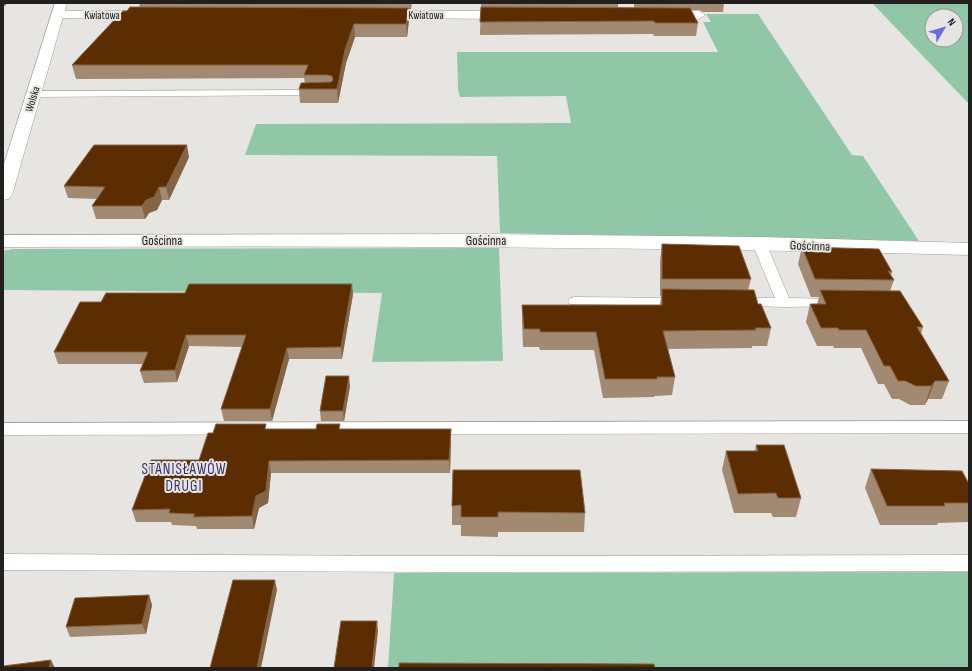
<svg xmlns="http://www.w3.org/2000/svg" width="972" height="671" font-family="'Sofia Sans Condensed',sans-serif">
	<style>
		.green { fill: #90c8a7; fill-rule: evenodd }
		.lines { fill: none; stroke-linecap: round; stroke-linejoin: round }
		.lane-casing { stroke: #9d9b98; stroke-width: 1 }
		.street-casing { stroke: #9d9b98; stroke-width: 1 }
		.secondary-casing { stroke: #9d9b98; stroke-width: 1 }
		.lane { fill: #fff; fill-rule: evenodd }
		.street { fill: #fff; fill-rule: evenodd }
		.secondary { fill: #fff; fill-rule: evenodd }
		.wall { fill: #a18972 }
		.shaded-wall { fill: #856444 }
		.building { fill: #5b2d01; stroke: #856444 }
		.labels { text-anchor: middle; stroke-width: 4; stroke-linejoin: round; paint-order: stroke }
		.far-street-label { font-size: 11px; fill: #21201f; stroke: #e7e5e2 }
		.street-label { font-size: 13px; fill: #21201f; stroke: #e7e5e2 }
		.quarter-label { font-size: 15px; letter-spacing: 1px; fill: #31326d; stroke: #e7e5e2 }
	</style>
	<rect width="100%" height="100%" fill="#e7e5e2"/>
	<g class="green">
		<path d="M 872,3 L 969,3 L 969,104 ZM 932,16 L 956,16 L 956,40 L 932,40 Z"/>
		<polygon points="706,14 758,14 852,155 863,156 919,241 500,233 497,156 245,155 256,124 571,123 566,96 460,97 458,89 457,52 718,52 703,22 711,22"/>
		<polygon points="499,248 503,361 372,362 382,293 3,290 3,251 13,249"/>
		<polygon points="969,572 969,668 388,668 394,573"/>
	</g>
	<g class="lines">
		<defs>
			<g id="lane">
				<polygon points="320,90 324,91 325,93 324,95 33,97 28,94 33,91"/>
				<polygon points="759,239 764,240 766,243 789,298 836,299 841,300 843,303 841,306 784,307 733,305 731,302 733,299 738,298 775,298 752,243 754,240"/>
				<polygon points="575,297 680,298 685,299 687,302 685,305 680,306 570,304 568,301 570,298"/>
				<polygon points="969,421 969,433 3,435 3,423"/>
				<polygon points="3,554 445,556 969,555 969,571 445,572 3,570"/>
			</g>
			<g id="street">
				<polygon points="57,11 148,11 154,15 148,19 53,18 51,15 53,12"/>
				<polygon points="380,11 510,11 516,15 510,19 376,18 374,15 376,12"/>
				<polygon points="664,11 699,11 705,15 699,19 660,18 658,15 660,12"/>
				<path d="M 482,234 L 759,237 L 969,243 L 969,255 C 647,246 325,246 3,247 L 3,235 Z"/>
			</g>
			<polygon id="secondary" points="55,3 67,3 12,195 9,199 3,200 3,167"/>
		</defs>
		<use href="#lane" class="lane-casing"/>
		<use href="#street" class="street-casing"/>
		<use href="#secondary" class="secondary-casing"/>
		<use href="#lane" class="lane"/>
		<use href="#street" class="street"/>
		<use href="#secondary" class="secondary"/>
	</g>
	<g class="wall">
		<polygon points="139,3 412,3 411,10 409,10 409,20 407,37 355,37 346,63 338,103 300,103 299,89 305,83 304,78 76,79 72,65 127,11 140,7"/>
		<polygon points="481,3 618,3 618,8 634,8 634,3 724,3 723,12 703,12 699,10 690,10 698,23 696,36 654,36 653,34 480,35"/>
		<polygon points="189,157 169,200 162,200 157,210 149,213 145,219 96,219 92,206 97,199 68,198 64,186"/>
		<polygon points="662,244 751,279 748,290 758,304 771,328 767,346 752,346 752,348 668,349 675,377 672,395 655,396 654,397 603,398 594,350 540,350 539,347 523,347 522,322 522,305 660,305 661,296 660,296 660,261"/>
		<polygon points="802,247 892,272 891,275 894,280 890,291 923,327 921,334 949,381 942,399 928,399 925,405 910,405 899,399 892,399 884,384 878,384 861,348 834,348 833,346 817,346 806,322 810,304 817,304 819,297 811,297 798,264"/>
		<polygon points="353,294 342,359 289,359 272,421 224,421 221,409 243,347 189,346 177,382 144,383 140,371 144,364 58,364 54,352 101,302"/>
		<polygon points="350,386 344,421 321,421 320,411"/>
		<polygon points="267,429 451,429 451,441 450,473 271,473 268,503 259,508 254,529 197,529 196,526 172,525 171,522 136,522 132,510 199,460 213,433"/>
		<polygon points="756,445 801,498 796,517 773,517 771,513 734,513 722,470 726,451 755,451"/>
		<polygon points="871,469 969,484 969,522 938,523 937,525 880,525 865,488"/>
		<polygon points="453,470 585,513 584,532 498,532 498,537 461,536 461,525 452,525 452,506"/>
		<polygon points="149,595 152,605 146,634 70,637 66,627"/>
	</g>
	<g class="shaded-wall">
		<polygon points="3,3 8,3 3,7"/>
		<polygon points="409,8 409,20 407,37 406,24"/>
		<polygon points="354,24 355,37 346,63 338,103 337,89 345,50"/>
		<polygon points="187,145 189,157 169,200 166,187"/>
		<polygon points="159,187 162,200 157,210 149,213 145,219 142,206 146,200"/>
		<polygon points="352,284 353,294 342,359 341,347"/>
		<polygon points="186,335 189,346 177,382 175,370"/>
		<polygon points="287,348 289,359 272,421 270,409"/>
		<polygon points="349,376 350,386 344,421 343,411"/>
		<polygon points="935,381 928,399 925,405 931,386"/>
		<polygon points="451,429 451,441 450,473 449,460"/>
		<polygon points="269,461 271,473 268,503 259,508 254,529 252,516 256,496"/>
		<polygon points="275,580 277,590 261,668 257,668"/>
		<polygon points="149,595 152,605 146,634 142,624"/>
		<polygon points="377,621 378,631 374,668 372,668"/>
		<polygon points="51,660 55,668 49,668"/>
	</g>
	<g class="building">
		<polygon points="130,7 409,8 406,24 354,24 345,50 337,89 299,89 301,83 331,82 333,80 332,76 327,75 304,75 308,65 72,65 119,15 123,11 127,11"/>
		<polygon points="481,7 690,8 698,23 655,23 654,21 480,22"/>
		<polygon points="94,145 187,145 166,187 159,187 154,197 146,200 142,206 92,206 105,187 64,186"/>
		<polygon points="662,244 739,246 751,279 662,279"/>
		<polygon points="802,247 879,249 892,272 888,271 894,280 815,279"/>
		<polygon points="189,284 352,284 341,347 287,348 270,409 221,409 246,335 186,335 175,370 140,371 148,352 54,352 80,302 101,302 106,293 185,293"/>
		<polygon points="662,289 754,290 758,304 761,304 771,328 755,328 756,330 663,331 675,377 657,377 657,379 605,379 596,332 540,332 540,329 524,329 522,305 662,305"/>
		<polygon points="820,290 900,291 923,327 917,327 949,381 935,381 931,386 916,386 905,381 898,381 890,366 884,366 866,330 839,330 838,328 821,328 810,304 826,304"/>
		<polygon points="326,376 349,376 343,411 320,411"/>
		<polygon points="216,424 266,424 265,429 316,429 317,424 340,424 339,429 451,429 449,460 269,461 266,491 256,496 252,516 193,517 195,514 169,513 170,509 132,510 151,460 199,460 208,433 213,433"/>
		<polygon points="756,445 784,445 801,498 778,498 776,493 738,494 726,451 758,451"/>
		<polygon points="871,469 962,471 969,484 969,503 944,503 945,506 887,506"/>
		<polygon points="453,470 580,470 585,513 498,512 498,517 461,517 461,505 452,506"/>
		<polygon points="233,580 275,580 257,668 210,668"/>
		<polygon points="149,595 142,624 66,627 75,598"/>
		<polygon points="341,621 377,621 372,668 334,668"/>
		<polygon points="51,660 49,668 3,668 3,666"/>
		<polygon points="399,663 654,664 655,668 399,668"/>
	</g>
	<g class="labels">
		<g class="far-street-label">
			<text x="102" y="19">Kwiatowa</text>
			<text x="426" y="19">Kwiatowa</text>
			<text transform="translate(32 99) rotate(-73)" y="4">Wolska</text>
		</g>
		<g class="street-label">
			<text x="162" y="245">Gościnna</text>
			<text x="486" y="245">Gościnna</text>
			<text transform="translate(810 245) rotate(2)" y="5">Gościnna</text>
		</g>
		<g class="quarter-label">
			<text x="184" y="474">STANISŁAWÓW<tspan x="184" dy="17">DRUGI</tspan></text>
		</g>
	</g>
	<rect width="972" height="671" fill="none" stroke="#21201f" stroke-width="8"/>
	<g transform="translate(944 28) rotate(52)"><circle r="19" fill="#e7e5e2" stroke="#989694"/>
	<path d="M0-3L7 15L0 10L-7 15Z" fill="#696ae4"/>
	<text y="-6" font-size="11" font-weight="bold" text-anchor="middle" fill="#21201f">N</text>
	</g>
</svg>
